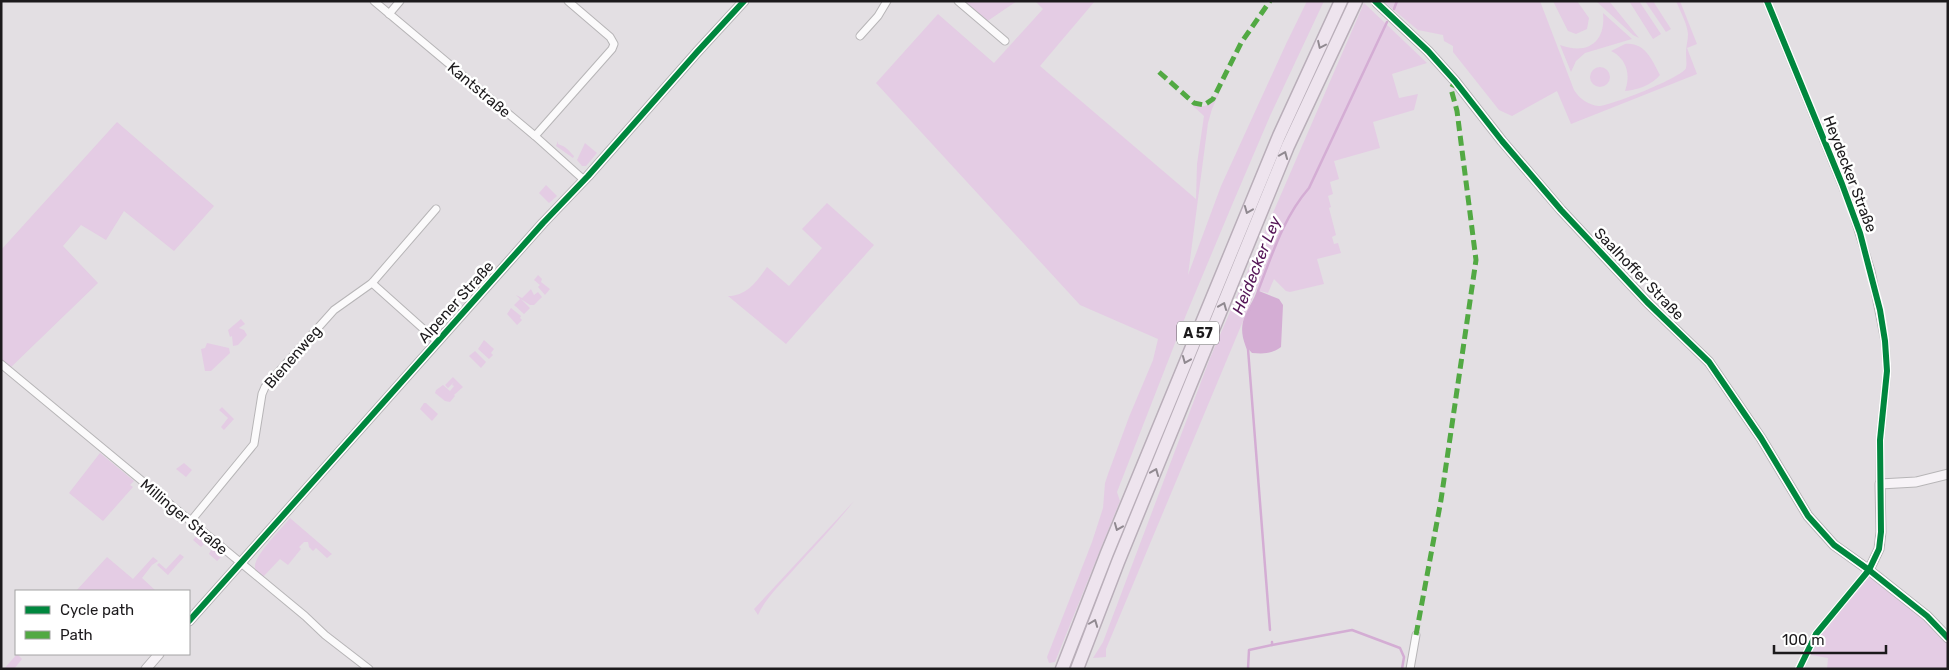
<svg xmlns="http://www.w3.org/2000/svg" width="1949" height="670" font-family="Rubik,sans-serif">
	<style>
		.green { fill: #e4cce4 }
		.water { fill: #d4add4 }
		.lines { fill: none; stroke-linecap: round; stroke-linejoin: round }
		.stream { stroke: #d4add4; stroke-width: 2.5 }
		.street-casing { stroke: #b7b5b7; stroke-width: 9 }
		.secondary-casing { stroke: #b7b5b7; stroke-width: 11 }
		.highway-casing { stroke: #b9aeb9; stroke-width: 15 }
		.street { stroke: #fbfafb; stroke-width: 7 }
		.secondary { stroke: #f7f3f7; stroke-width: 9 }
		.highway { stroke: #eee4ee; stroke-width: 12 }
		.quiet { stroke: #52a943; stroke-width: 5; stroke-dasharray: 10 5; stroke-linecap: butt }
		.cycleway-casing { stroke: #fff; stroke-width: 9 }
		.cycleway { stroke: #00873e; stroke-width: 6 }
		.oneway { stroke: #908990 }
		.labels { text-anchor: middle; stroke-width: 5; stroke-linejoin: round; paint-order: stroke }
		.shield { fill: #fff; stroke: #605f60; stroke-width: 1 }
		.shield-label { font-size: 14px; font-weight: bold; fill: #1c1a1c }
		.street-label { font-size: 15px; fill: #1c1a1c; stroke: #fff }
		.water-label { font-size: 16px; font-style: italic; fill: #551657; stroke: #fff }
	</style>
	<rect width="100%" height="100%" fill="#e3dfe3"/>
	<g class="green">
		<polygon points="967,1 1017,1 986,22 965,4"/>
		<path d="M 1035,1 L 1095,1 L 1040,66 L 1196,199 L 1197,164 L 1204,116 L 1192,105 C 1194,105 1200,107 1204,106 C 1216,104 1223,82 1228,73 L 1212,109 L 1208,123 L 1188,275 L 1221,186 L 1286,44 L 1307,1 L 1324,1 L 1270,116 L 1232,205 L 1186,315 L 1117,492 L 1120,501 L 1055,662 L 1049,663 L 1047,657 L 1092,542 L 1103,508 L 1105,483 L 1108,474 L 1129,417 L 1153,360 L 1158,339 L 1080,305 L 876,83 L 938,14 L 994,63 L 1043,9 Z"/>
		<path d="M 1383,1 L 1540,1 L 1574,90 C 1580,99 1588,105 1599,106 C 1610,106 1683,77 1686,68 C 1687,64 1686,58 1686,53 C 1686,46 1688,40 1688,34 C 1687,23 1680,11 1676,1 L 1680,1 L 1697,44 L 1687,48 L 1697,74 L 1571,124 L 1557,91 L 1512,116 L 1499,110 L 1453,52 L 1453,46 L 1444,41 L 1443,35 L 1418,30 Z"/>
		<polygon points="1553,1 1577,1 1589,18 1587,29 1576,34 1568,31"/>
		<polygon points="1596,1 1609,1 1639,38 1633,35"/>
		<polygon points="1629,1 1639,1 1661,34 1653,39"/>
		<polygon points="1645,1 1653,1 1671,29 1666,32"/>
		<polygon points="1364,3 1427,63 1392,74 1399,98 1418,94 1414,110 1373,122 1380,148 1334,161 1339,179 1330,182 1333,194 1328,196 1331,207 1329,208 1336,235 1332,237 1334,244 1338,243 1341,253 1317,259 1324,284 1290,292 1286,291 1274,279 1268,293 1256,290 1106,649 1106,657 1093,658 1103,642 1210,358"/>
		<path d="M 1603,13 L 1632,39 L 1585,53 L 1576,61 L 1571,72 L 1560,45 C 1587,55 1606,43 1603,13 Z"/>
		<path d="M 1625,44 C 1645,42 1652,60 1660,75 C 1652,85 1637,90 1625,91 C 1631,75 1627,59 1611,51 Z"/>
		<circle cx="1600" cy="77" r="10"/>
		<polygon points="117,122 214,206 174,251 124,211 106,240 81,225 63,246 98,283 8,370 1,364 1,250"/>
		<path d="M 558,141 L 558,144 C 567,147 568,150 574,156 L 573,158 L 556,146 Z"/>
		<polygon points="585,143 597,153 586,166 582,166 577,160"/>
		<polygon points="546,185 557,196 549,203 539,193"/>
		<path d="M 827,203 L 874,245 L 786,344 L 728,296 C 747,296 757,281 767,267 L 789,286 L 822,248 L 802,229 Z"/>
		<polygon points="538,275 542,279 541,282 550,289 545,295 538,287 540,285 534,280"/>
		<polygon points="531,289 534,295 538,292 542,297 534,305 530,305 521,299 530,308 524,314 514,305 520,299 516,295 522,298"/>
		<polygon points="511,308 521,316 520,318 522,320 517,325 507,314"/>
		<polygon points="241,319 245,324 239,328 244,330 247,335 238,345 233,346 232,336 230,337 228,330"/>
		<polygon points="484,340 494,349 491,353 493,355 489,359 478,349"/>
		<polygon points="207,343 229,348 230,353 211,371 205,371 201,349 205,348"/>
		<polygon points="475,351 486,362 481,368 469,356"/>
		<polygon points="453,377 463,387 454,395 455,396 450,402 445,401 435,393 436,390 443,385 450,391 454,386 452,385 454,382 448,388 445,385"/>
		<polygon points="424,403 426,403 438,414 432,421 420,409"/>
		<polygon points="222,407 234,419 224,430 221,427 228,418 219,410"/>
		<polygon points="100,453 134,481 130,485 133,487 103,521 69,493"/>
		<polygon points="184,463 192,470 186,477 176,469"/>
		<path d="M 854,501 C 836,524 816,545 796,567 C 783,582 766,597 758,615 L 754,609 Z"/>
		<path d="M 290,518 L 332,554 L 327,558 L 316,548 L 313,551 L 309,547 L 308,542 L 304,542 L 299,547 L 301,549 L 288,565 L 280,559 L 263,577 C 260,574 256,572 255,568 C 253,556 283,527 290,518 Z"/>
		<polygon points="199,533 222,552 223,555 217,561 209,554 211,550 204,544 201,547 193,540"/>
		<polygon points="180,554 184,557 168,575 157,565 159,563 166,569"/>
		<polygon points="107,557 133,579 153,557 158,561 152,565 142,578 156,591 76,591"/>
		<polygon points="1869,570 1948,638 1948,669 1827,669 1828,658 1806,654 1816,634"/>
		<polygon points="17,654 22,659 14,669 4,669"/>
	</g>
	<path class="water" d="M 1259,291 L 1279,299 L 1283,305 L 1281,347 C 1271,354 1264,354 1252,353 C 1233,334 1249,310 1259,291 Z"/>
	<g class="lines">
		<g class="stream">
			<polyline points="1394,9 1397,1"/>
			<path d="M 1270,630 L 1248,349 C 1245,341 1242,333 1244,323 C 1246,312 1255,302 1258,291 C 1272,255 1283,218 1309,188 L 1387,22"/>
			<polyline points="1272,645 1352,630 1400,648 1404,657 1402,669"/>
			<polyline points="1248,669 1249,650 1272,645 1272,642"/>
		</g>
		<defs>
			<g id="street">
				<polyline points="374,1 535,136 584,180"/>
				<polyline points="958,1 1005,41"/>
				<polyline points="1767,1 1851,207 1871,271 1885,341 1887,371 1880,440 1880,484"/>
				<polyline points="389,14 400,1"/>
				<polyline points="860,36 878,16 887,1"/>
				<polyline points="535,136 612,49 614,44 610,37 568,1"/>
				<polyline points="372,283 438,342"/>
				<polyline points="1,364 305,616 325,635 369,669"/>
				<polyline points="190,522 254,444 262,394 265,387 334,310 372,283 436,209"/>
				<polyline points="1410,669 1416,635"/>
				<polyline points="1799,669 1816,634 1869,570"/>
			</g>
			<g id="secondary">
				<polyline points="1377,3 1428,51 1455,81 1502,141 1561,210 1647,302 1709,362 1761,438 1808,516 1834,545 1869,570 1927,616 1948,638"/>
				<polyline points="1869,570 1879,549 1881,532 1880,484 1916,482 1948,474"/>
				<polyline points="189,621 543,223 588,176 698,51 744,1"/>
				<polyline points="146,669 159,654"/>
			</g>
			<g id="highway">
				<polyline points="1062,669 1107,553 1279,136 1341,1"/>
				<polyline points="1077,669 1118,562 1288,146 1356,1"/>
			</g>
		</defs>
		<use href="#street" class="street-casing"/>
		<use href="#secondary" class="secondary-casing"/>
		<use href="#highway" class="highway-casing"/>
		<use href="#street" class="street"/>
		<use href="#secondary" class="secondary"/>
		<use href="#highway" class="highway"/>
		<g class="quiet">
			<polyline points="1159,72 1194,103 1204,105 1213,99 1241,43 1270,1"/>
			<polyline points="1416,635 1441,500 1476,260 1457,111 1451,89 1455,81"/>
		</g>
		<defs>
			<g id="cycleway">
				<polyline points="1375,1 1428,51 1455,81 1502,141 1561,210 1647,302 1709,362 1761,438 1808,516 1834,545 1869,570 1927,616 1948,638"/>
				<polyline points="1767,1 1842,184 1860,233 1880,310 1885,341 1887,371 1880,440 1881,532 1879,549 1869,570 1816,634 1799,669"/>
				<polyline points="189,621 543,223 588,176 698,51 744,1"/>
			</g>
		</defs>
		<use href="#cycleway" class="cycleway-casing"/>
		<use href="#cycleway" class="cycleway"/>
	</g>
	<defs><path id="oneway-chevron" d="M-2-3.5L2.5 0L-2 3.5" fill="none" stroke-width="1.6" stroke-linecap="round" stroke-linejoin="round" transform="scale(1.25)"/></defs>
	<g class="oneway">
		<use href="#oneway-chevron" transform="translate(1321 45) rotate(115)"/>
		<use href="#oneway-chevron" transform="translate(1284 155) rotate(-68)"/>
		<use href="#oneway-chevron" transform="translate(1248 210) rotate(112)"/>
		<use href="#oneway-chevron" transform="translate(1223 306) rotate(-68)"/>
		<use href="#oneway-chevron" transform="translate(1186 360) rotate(112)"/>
		<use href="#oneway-chevron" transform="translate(1155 472) rotate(-68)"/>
		<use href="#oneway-chevron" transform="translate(1118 527) rotate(112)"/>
		<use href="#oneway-chevron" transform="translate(1094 623) rotate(-69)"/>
	</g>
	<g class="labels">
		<rect class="shield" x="1177" y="321.5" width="42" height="23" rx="4"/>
		<g class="shield-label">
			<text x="1198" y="338">A 57</text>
		</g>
		<g class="street-label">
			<text transform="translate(479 90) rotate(40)" y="5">Kantstraße</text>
			<text transform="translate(1850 174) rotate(69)" y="5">Heydecker Straße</text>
			<text transform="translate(1639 274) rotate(46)" y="5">Saalhoffer Straße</text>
			<text transform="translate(456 302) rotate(-48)" y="5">Alpener Straße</text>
			<text transform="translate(293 357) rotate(-49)" y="5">Bienenweg</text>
			<text transform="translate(184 517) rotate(40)" y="5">Millinger Straße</text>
		</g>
		<g class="water-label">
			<text transform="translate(1256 265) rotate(-68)" y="6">Heidecker Ley</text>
		</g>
	</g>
	<rect width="1949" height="670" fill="none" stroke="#1c1a1c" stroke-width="5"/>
	<rect x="15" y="590" width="175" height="65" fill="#ffffff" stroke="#a4a3a4"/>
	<rect x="25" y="606" width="25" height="8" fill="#00873e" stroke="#a4a3a4"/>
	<text x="60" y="615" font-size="15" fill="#1c1a1c">Cycle path</text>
	<rect x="25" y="631" width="25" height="8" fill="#52a943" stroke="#a4a3a4"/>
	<text x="60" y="640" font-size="15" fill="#1c1a1c">Path</text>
	<path d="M1774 645v8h112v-8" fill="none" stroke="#1c1a1c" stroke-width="2.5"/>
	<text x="1782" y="645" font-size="15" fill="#1c1a1c" stroke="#ffffff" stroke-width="4" paint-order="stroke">100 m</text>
</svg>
